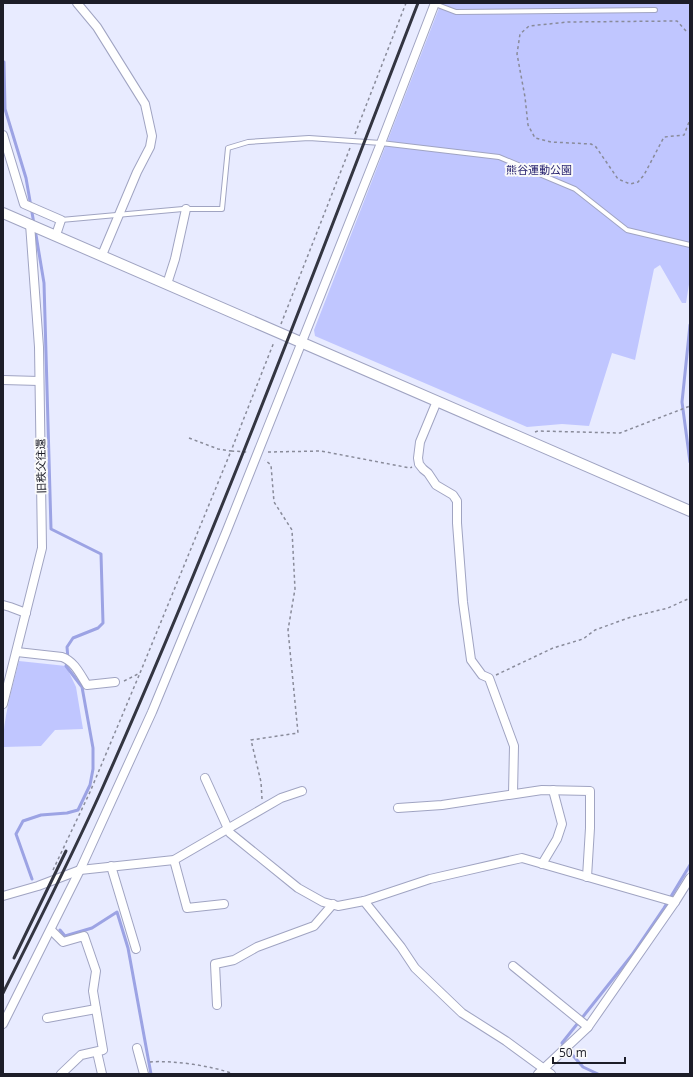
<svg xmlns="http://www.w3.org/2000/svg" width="693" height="1077" font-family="'Open Sans','Noto Sans JP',sans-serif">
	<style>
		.green { fill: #c0c6ff }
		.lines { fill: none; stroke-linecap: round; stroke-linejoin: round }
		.stream { stroke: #9ca3e4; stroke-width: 3 }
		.service-casing { stroke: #a0a4c2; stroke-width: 6 }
		.minor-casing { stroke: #a0a4c2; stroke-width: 10 }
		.tertiary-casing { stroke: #a0a4c2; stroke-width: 12 }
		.path { stroke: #898b9a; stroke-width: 1.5; stroke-dasharray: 3 3; stroke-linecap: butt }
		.service { stroke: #fff; stroke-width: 4 }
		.minor { stroke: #fff; stroke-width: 8 }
		.tertiary { stroke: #fff; stroke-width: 10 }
		.rail { stroke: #333541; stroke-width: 3 }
		.labels { text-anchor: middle; stroke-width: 4; stroke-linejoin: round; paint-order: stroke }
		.park-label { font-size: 11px; fill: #2b2671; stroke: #fafafa }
		.street-label { font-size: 11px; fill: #1c1d28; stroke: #fafafa }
	</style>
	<rect width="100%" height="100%" fill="#e8ebff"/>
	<g class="green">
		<polygon points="441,3 690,3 690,278 686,303 682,303 660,265 654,269 635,360 612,353 589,426 562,424 527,427 315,336 314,330"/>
		<path d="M 19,661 L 66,666 L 76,687 L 83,729 L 55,730 L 41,746 L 3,747 C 3,718 12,689 19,661 Z"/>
	</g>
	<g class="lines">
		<g class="stream">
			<polyline points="4,62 5,109 26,178 34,224"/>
			<polyline points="690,325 682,402 690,462"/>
			<polyline points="32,879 16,834 23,821 41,815 67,813 78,810 90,785 93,769 93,748 82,687 66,666 68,659 67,647 73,638 98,628 103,623 101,554 51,529 44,283 35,229"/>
			<polyline points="60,930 65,936 92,928 117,912 128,948 151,1074"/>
			<polyline points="598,1074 583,1067 562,1043 632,955 664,908 690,865"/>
		</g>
		<defs>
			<g id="service">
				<polyline points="435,4 456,12 655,10"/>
				<polyline points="61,220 183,209 222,209 228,148 248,142 309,138 381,143 499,157 575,189 627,230 690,245"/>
			</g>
			<g id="minor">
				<polyline points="77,3 97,27 145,104 152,136 150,147 137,172 102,255"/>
				<polyline points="3,135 24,204 61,220 56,235"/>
				<polyline points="167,284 175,259 186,209"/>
				<polyline points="3,380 39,381"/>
				<polyline points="437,401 420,442 418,458 419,464 423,469 428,473 436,485 453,495 457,501 457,523 463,602 471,660 482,675 489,678 514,746 513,794"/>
				<polyline points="3,605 10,607 26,613"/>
				<path d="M 17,652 L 62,657 C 74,661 80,674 87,685 L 115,682"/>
				<polyline points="3,704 42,548 39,347 30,224"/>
				<polyline points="205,778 230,833 298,888 323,902 338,906 364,901 430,879 522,858 675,902"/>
				<polyline points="398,808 442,805 542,790 590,791 590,828 587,877"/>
				<polyline points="174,860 187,908 224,904"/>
				<polyline points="542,864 557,839 562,824 553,790"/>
				<polyline points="111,866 136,949"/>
				<polyline points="3,896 38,886 80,870 174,860 281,798 302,791"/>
				<polyline points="364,901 401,947 415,968 462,1013 506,1041 551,1074"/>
				<polyline points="51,930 63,942 84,936 96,971 93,991 103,1050 81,1055 61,1074"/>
				<polyline points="513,966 588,1027"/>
				<polyline points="217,1005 215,964 234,960 257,947 314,926 333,904"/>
				<polyline points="47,1018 96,1009"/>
				<polyline points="3,1024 80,870 152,712 227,530 381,143 435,3"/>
				<polyline points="137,1048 144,1074"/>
				<polyline points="97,1052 102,1074"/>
				<polyline points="538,1074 588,1027 675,902 690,878"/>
			</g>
			<polyline id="tertiary" points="3,213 690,511"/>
		</defs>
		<use href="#service" class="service-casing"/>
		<use href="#minor" class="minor-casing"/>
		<use href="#tertiary" class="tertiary-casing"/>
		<g class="path">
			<polyline points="686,31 677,21 568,22 529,26 520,34 517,54 525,97 528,125 535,138 551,142 591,144 596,147 618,179 630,184 638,182 644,175 664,137 684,135 689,122"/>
			<polyline points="355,134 406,3"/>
			<polyline points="281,324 350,148"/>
			<polyline points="535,432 538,431 620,433 690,406"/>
			<polyline points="189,438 218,449 231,451 274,342"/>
			<polyline points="268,452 321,451 410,468 412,467"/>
			<polyline points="496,675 553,648 583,639 595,630 631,617 668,608 690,598"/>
			<polyline points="124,681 140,673 231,451 248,452"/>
			<polyline points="262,799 261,782 251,740 298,733 288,630 295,589 292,530 274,502 271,465 265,460"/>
			<polyline points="53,870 90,792 140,673"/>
			<path d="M 150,1062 C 173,1060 212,1066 234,1074"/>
		</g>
		<use href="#service" class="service"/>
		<use href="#minor" class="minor"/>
		<use href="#tertiary" class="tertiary"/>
		<g class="rail">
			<polyline points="14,958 66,851"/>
			<path d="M 3,993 C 37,925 71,858 102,789 C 217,531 316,266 418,3"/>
		</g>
	</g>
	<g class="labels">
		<g class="park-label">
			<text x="539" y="174">熊谷運動公園</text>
		</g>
		<g class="street-label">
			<text transform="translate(41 466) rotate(-91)" y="4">旧秩父往還</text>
		</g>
	</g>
	<rect width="693" height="1077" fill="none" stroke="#1c1d28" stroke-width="8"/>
	<path d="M553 1057v6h72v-6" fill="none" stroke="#1c1d28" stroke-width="2"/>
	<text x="559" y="1057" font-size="12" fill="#1c1d28" stroke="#fafafa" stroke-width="3" paint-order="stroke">50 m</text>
</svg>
